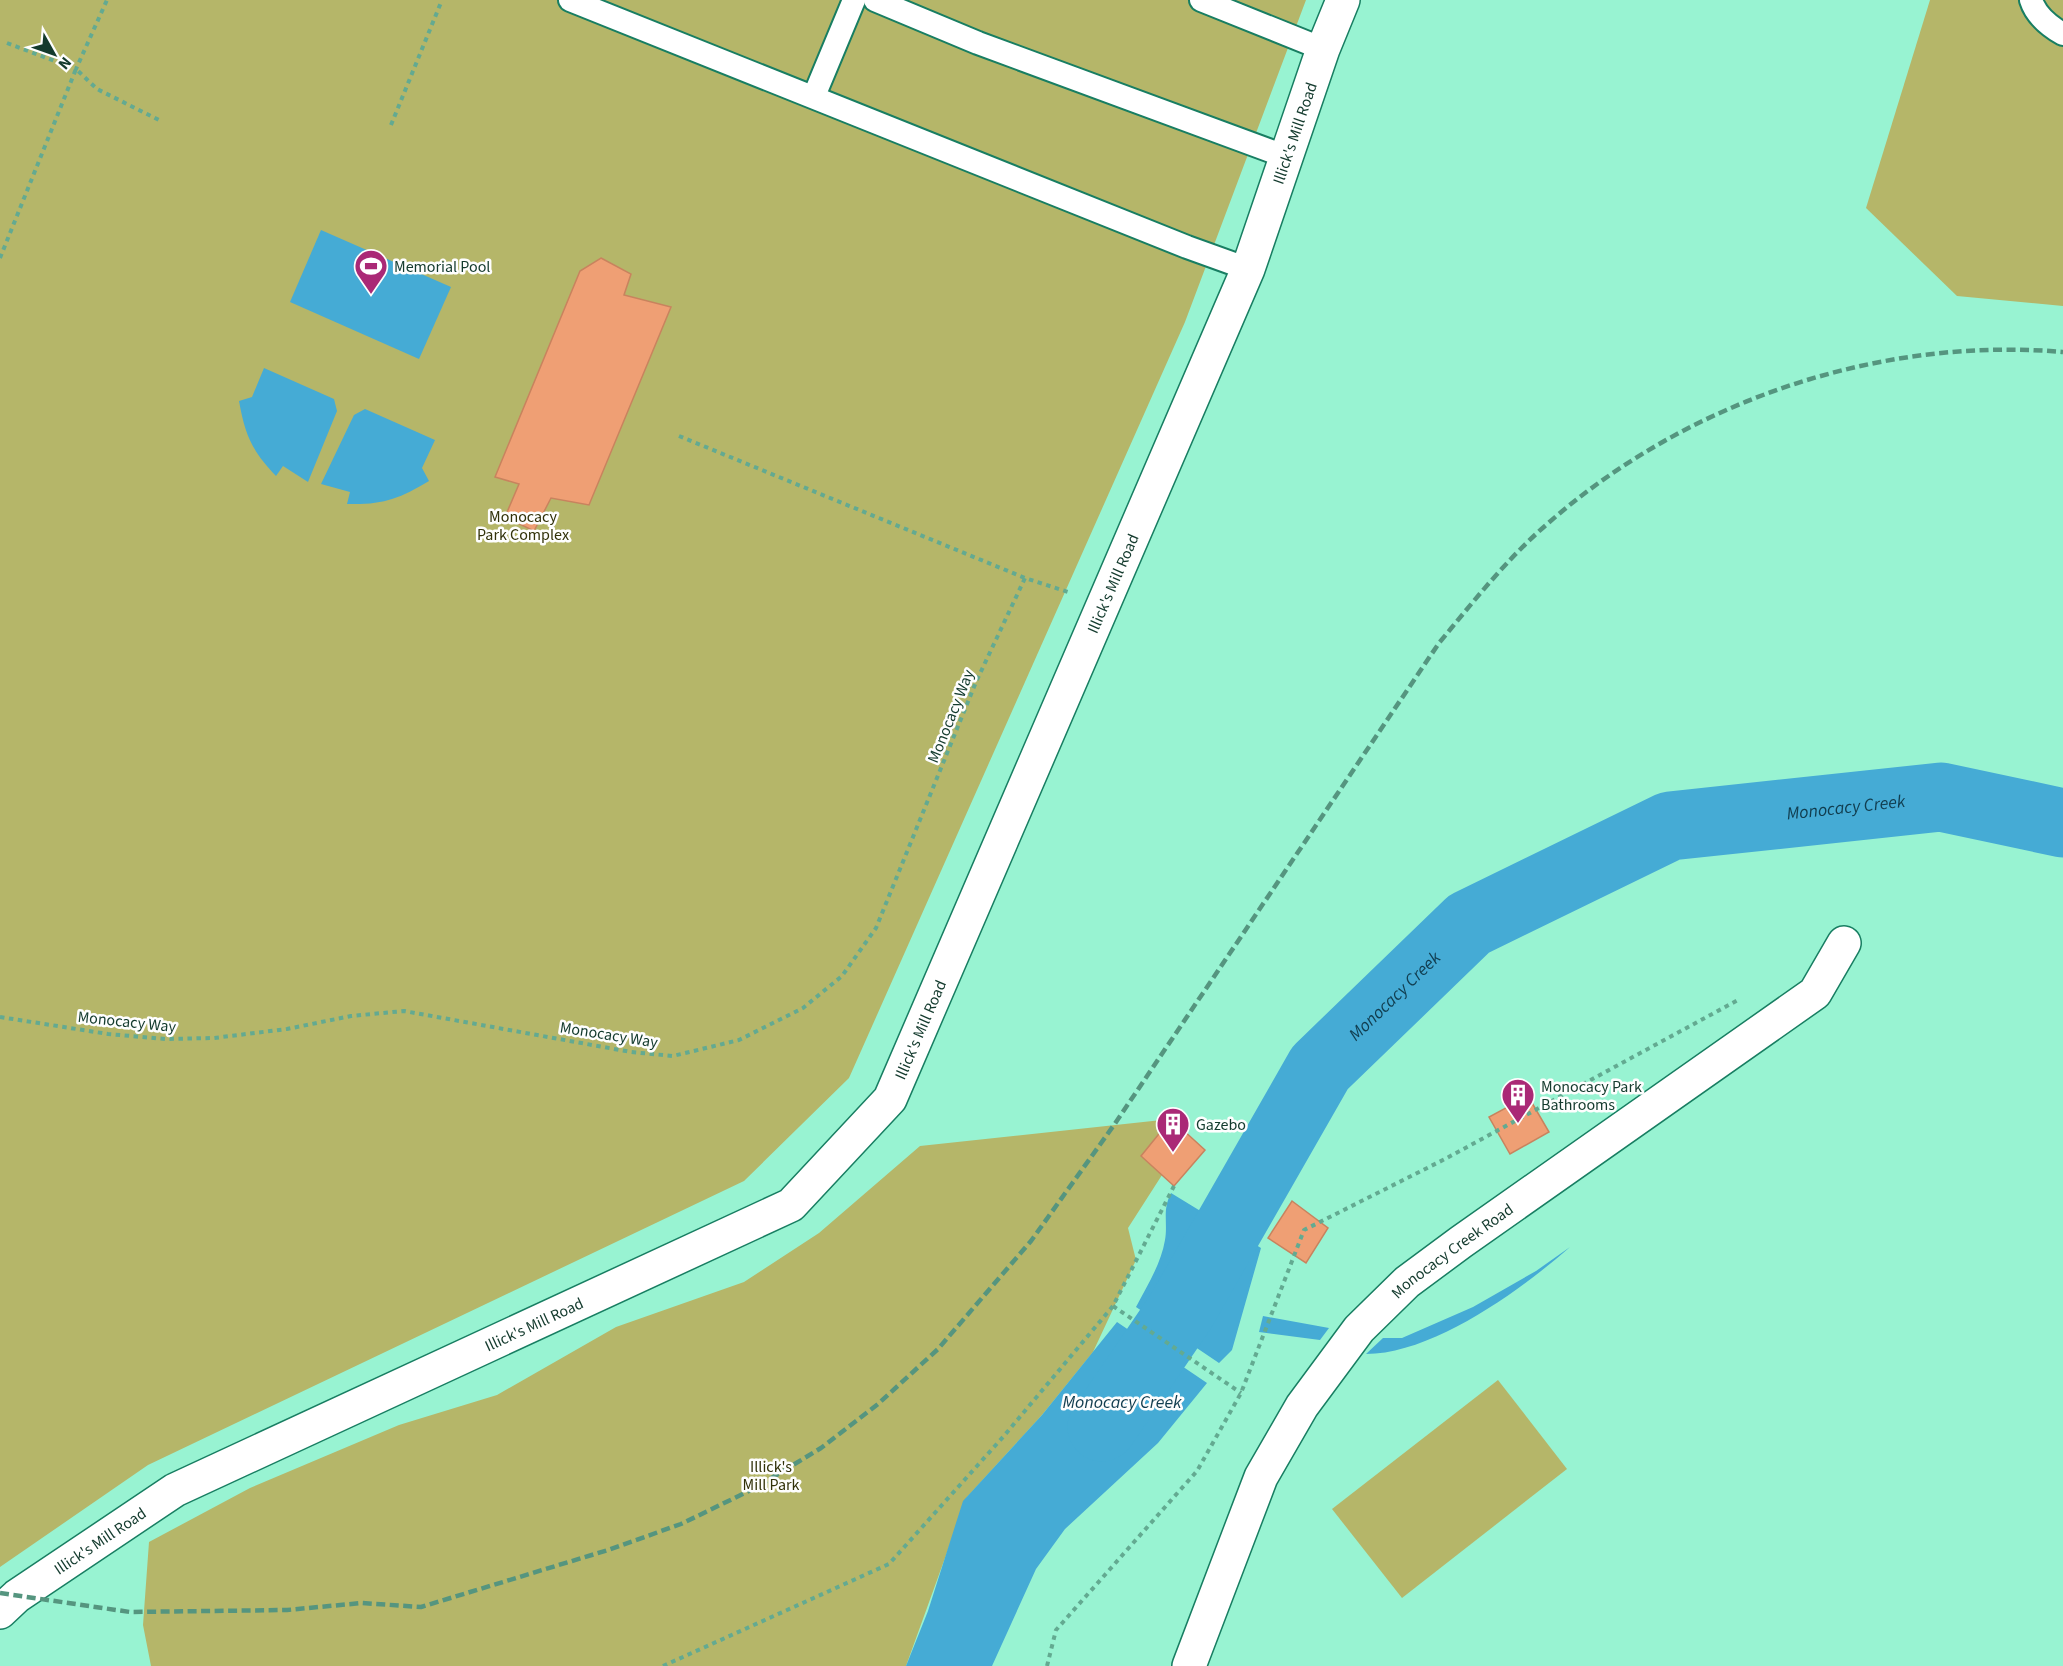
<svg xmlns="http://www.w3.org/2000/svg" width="2063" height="1666" font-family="'Source Sans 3',sans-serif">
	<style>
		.green { fill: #b5b669 }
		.water { fill: #45abd5 }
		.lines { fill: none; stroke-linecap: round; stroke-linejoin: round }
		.river { stroke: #45abd5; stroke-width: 69 }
		.building { fill: #ef9f74; stroke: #c8835e; stroke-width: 1.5 }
		.service-casing { stroke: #187e62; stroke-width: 26 }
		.minor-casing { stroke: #187e62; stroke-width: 36 }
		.tertiary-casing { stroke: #187e62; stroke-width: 36 }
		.path { stroke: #63aa91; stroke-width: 4; stroke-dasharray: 4.5 4.5; stroke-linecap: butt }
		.service { stroke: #fff; stroke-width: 22 }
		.minor { stroke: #fff; stroke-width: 33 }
		.tertiary { stroke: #fff; stroke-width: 33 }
		.rail { stroke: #55957f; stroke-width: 4.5; stroke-dasharray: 9 4.5; stroke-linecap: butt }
		.labels { text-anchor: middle; stroke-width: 5; stroke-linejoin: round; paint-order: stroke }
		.street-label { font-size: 16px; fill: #133a2d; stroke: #fefefe }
		.poi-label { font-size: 16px; fill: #133a2d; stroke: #fefefe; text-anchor: start }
		.park-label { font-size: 16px; fill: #313109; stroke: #fefefe }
		.water-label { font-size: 18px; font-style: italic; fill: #113d4f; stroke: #fefefe }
	</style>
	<rect width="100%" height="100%" fill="#98f3d2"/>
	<g class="green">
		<polygon points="0,0 1306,0 1185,322 849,1078 744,1181 148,1465 0,1567"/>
		<polygon points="1930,0 2063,0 2063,306 1957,296 1866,208"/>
		<polygon points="1171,1119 1141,1156 1162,1175 1128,1228 1136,1260 1093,1352 1042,1415 967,1497 906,1666 151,1666 143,1625 149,1542 250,1488 399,1425 497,1395 616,1327 744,1282 819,1233 920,1146"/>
		<polygon points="1498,1380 1567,1469 1402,1598 1332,1509"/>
	</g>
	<g class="water">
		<polygon points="321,230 451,287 419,359 290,302"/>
		<path d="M 264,368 L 334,399 L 337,411 L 308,482 L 283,466 L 276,476 C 252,451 245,435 239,401 L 252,397 Z"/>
		<path d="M 365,409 L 435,440 L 422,468 L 429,481 C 399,499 383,505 347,504 L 350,492 L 321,484 L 354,415 Z"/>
		<path d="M 1171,1193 L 1261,1248 L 1232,1350 L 1219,1363 L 1136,1307 C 1147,1286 1161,1264 1165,1240 C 1168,1223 1162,1210 1171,1193 Z"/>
		<path d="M 1570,1247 C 1521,1290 1433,1354 1366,1354 L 1383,1338 L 1402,1338 L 1473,1307 L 1536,1271 Z"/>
		<polygon points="1263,1316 1329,1328 1320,1340 1259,1332"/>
		<polygon points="1117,1322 1207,1383 1158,1443 1065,1529 1036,1569 992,1666 906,1666 928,1611 963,1501 1042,1415"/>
	</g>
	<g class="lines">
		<path class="river" id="s1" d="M 1102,1427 L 1181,1311 L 1320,1068 L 1469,924 L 1670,826 L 1941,797 L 2063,823"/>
	</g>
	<g class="building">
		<polygon points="601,258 631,274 624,295 671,307 589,505 551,498 534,531 505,517 519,484 495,477 580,271"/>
		<polygon points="1528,1096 1549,1132 1510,1154 1489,1117"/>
		<polygon points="1171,1119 1205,1150 1174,1186 1141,1156"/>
		<polygon points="1292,1201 1328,1228 1306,1263 1268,1238"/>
	</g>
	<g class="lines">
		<defs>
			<g id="service">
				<polyline points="570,0 1187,247 1248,269"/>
				<polyline points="875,0 978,43 1287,157"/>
				<polyline points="1201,0 1323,49"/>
				<path d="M 2031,0 C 2036,16 2049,26 2063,34"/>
				<polyline points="814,96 854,0"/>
			</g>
			<g id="minor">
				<path id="s2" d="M 1189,1666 L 1261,1477 L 1302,1406 L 1359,1329 L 1407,1282 L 1461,1242 L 1815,993 L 1844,943"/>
			</g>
			<g id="tertiary">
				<path id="s3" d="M 0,1612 L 17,1596 L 175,1490 L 791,1205 L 890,1099 L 1248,269 L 1323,49 L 1343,0"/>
			</g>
		</defs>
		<use href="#service" class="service-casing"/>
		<use href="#minor" class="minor-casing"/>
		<use href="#tertiary" class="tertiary-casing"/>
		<g class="path">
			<polyline points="7,43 76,69 107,0"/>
			<polyline points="391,125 442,0"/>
			<polyline points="0,258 76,69 97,89 161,121"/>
			<polyline points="679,436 1025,578"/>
			<polyline points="0,1017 108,1034 165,1039 214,1038 287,1029 351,1016 404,1011 631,1052 673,1056 739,1040 803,1008 842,976 876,928 976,682 1025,578 1068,592"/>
			<polyline points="1113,1306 1241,1393"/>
			<polyline points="663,1666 889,1564 1003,1437 1113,1306 1174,1186"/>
			<polyline points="1047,1666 1056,1630 1197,1471 1241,1393 1304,1230 1445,1159 1738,1000"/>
		</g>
		<use href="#service" class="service"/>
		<use href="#minor" class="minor"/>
		<use href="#tertiary" class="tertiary"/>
		<path class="rail" d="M 0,1593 L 130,1612 L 287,1610 L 362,1603 L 421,1607 L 608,1550 L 681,1524 L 755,1488 L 821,1448 L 878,1404 L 938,1349 L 1031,1241 L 1114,1125 L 1439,643 C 1473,602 1506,560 1546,525 C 1685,402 1878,336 2063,352"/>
	</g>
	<defs>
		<symbol id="stadium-pin" viewBox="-11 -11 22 30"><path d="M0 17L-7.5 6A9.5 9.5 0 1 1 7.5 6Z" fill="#aa2976" stroke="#fefefe"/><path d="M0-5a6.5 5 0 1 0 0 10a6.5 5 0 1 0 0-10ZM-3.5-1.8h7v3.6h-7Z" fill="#fff"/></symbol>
		<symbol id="building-pin" viewBox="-11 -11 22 30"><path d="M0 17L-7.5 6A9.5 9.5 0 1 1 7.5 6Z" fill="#aa2976" stroke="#fefefe"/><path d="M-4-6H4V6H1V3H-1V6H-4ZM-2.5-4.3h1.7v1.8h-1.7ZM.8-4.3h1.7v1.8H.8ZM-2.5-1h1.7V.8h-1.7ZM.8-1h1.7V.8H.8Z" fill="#fff"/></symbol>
	</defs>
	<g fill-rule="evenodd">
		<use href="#stadium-pin" x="352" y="247" width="38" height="52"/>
		<use href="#building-pin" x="1499" y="1076" width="38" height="52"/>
		<use href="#building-pin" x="1154" y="1105" width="38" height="52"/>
	</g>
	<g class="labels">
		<g class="street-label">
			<text dy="6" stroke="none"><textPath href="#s3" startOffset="2085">Illick's Mill Road</textPath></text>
			<text dy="6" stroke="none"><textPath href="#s3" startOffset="1599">Illick's Mill Road</textPath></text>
			<text transform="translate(950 716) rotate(-68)" y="6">Monocacy Way</text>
			<text transform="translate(127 1021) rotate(6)" y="6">Monocacy Way</text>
			<text dy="6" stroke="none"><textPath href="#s3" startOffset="1113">Illick's Mill Road</textPath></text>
			<text transform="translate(609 1034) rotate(9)" y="6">Monocacy Way</text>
			<text dy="6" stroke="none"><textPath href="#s2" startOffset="502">Monocacy Creek Road</textPath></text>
			<text dy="6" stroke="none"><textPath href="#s3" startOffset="609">Illick's Mill Road</textPath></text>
			<text dy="6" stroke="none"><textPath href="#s3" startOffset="123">Illick's Mill Road</textPath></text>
		</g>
		<g class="poi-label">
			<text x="394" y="272">Memorial Pool</text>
			<text x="1541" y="1092">Monocacy Park<tspan x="1541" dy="18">Bathrooms</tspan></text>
			<text x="1196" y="1130">Gazebo</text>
		</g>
		<g class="park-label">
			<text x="523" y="522">Monocacy<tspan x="523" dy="18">Park Complex</tspan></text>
			<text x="771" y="1472">Illick's<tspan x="771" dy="18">Mill Park</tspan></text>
		</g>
		<g class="water-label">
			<text dy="6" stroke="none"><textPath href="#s1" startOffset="1028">Monocacy Creek</textPath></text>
			<text dy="6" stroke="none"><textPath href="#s1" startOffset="524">Monocacy Creek</textPath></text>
			<text x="1122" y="1408">Monocacy Creek</text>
		</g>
	</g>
	<g transform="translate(54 54) rotate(130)" stroke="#fefefe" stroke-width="4.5" paint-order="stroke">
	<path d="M0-4.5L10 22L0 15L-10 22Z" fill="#133a2d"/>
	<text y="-9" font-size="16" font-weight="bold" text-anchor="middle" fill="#133a2d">N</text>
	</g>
</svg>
